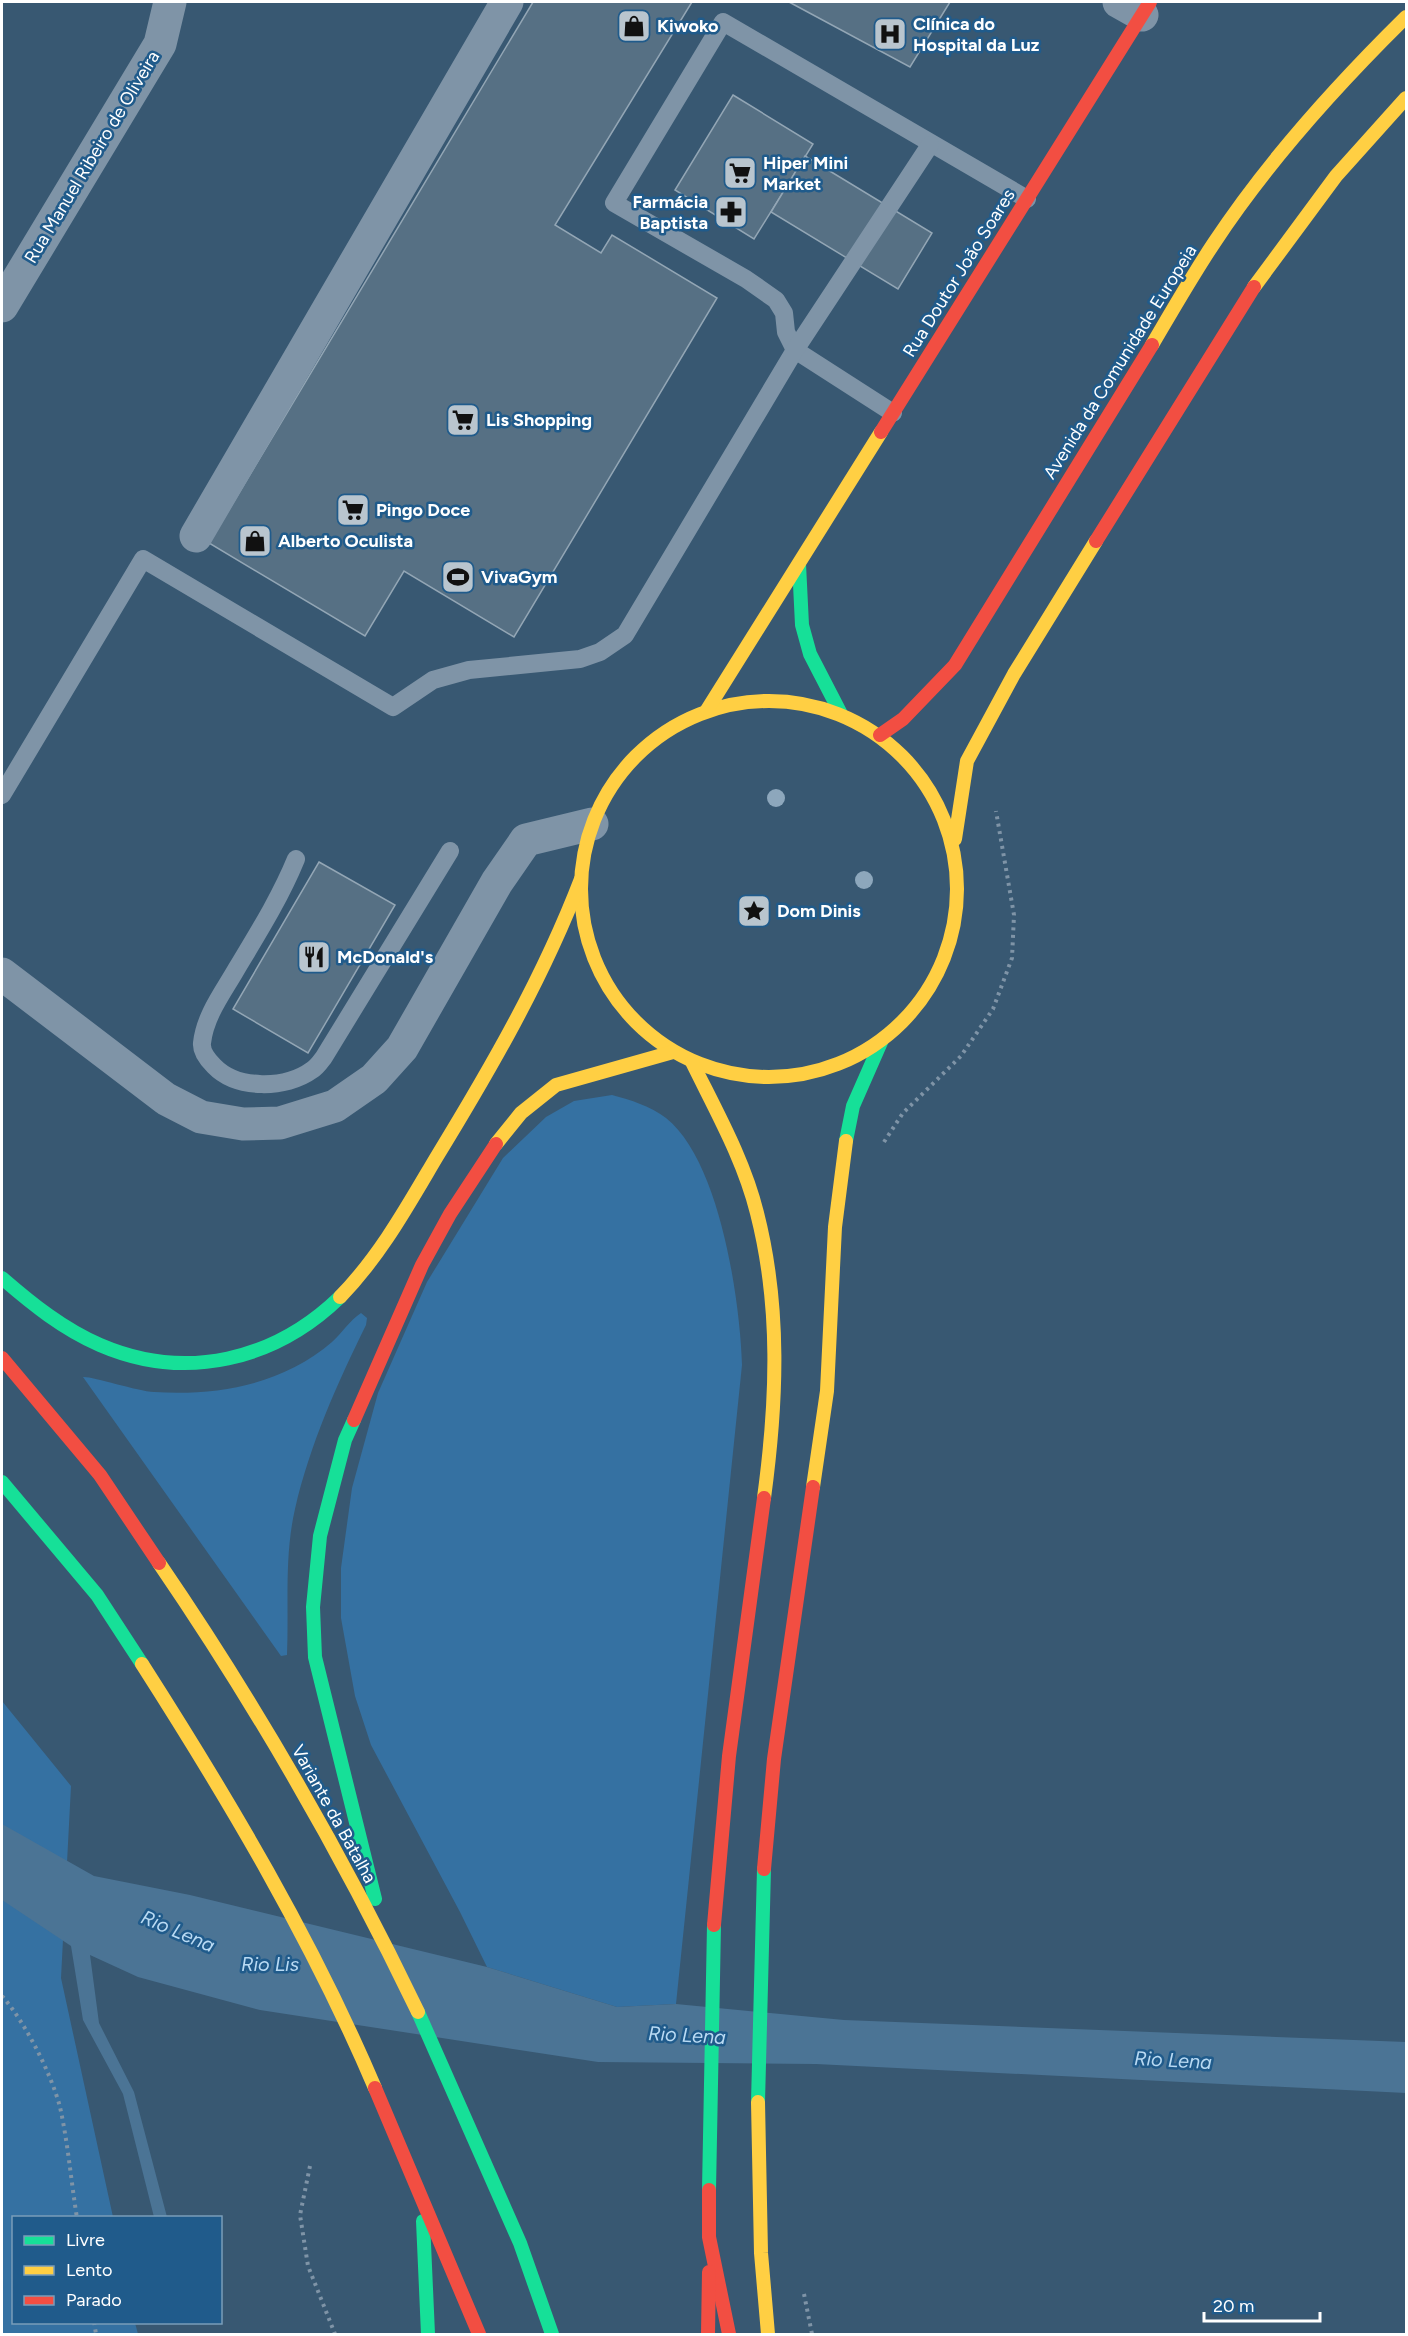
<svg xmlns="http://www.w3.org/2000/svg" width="1408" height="2336" font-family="Figtree,sans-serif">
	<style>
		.green { fill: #3571a2 }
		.water { fill: #4b7495 }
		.building { fill: #567084; stroke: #93a6b5; stroke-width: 1.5 }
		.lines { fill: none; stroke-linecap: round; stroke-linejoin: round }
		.path { stroke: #7f94a7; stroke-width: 4; stroke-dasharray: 3 4.5; stroke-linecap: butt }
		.lane { stroke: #7f94a7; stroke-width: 18 }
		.street { stroke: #7f94a7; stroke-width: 33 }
		.fast { stroke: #16e098; stroke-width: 14 }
		.slow { stroke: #ffcf43; stroke-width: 14 }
		.jam { stroke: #f24e42; stroke-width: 14 }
		.tree { fill: #8da7bc }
		.labels { text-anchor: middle; stroke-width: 5; stroke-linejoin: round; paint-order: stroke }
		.poi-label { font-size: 18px; font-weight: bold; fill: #fff; stroke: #205b8b; text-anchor: start }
		.street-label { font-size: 18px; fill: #fff; stroke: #205b8b }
		.water-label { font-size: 20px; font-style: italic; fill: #b9daf3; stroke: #205b8b }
	</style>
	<rect width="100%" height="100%" fill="#385872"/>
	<g class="green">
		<path d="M 612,1095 C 631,1100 650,1106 666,1118 C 720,1161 740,1300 742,1365 L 676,2004 L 617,2007 L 487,1967 L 460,1912 L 371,1745 L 355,1696 L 341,1618 L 341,1568 L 352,1488 L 378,1393 L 427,1282 L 503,1158 L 546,1117 L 574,1101 Z"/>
		<path d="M 361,1313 L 367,1318 L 366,1325 C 337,1384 310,1444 295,1509 C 284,1557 289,1606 287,1655 L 281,1656 L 83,1377 C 91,1376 137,1391 154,1392 C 217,1396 282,1385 332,1342 C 342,1333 350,1320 361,1313 Z"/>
		<polygon points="2,1701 71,1786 61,1978 113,2217 14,2218 14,2322 135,2323 138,2334 2,2334"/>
	</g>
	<polygon class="water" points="2,1824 94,1876 190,1895 487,1967 617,2007 676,2004 844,2020 1406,2042 1406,2093 816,2064 598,2062 260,2010 138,1977 90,1955 99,2023 134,2092 167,2217 154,2217 123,2094 83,2020 71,1946 2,1900"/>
	<g class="building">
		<polygon points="533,2 692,2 555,225 601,253 612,235 717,298 514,637 404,571 365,636 209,543"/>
		<polygon points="789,2 950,2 910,67"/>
		<polygon points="733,95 813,144 754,239 675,190"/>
		<polygon points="805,156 932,233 898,289 771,212"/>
		<polygon points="319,862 395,905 308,1053 233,1009"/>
	</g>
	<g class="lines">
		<g class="path">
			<polyline points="884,1142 903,1113 961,1056 993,1009 1012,958 1014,915 996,811"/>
			<path d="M 2,1996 C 25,2022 51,2073 60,2107 C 68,2143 71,2181 77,2218"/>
			<polyline points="310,2166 300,2215 308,2266 335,2334"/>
			<polyline points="804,2294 812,2334"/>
			<polyline points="94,2322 96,2334"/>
		</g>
		<g class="lane">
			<polyline points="893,413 795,350 786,332 784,313 776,300 746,279 614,203 723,22 1027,199"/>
			<polyline points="2,795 143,559 393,707 433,680 469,670 580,659 600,652 625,635 795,350 930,145"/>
			<path d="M 296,859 C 280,898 258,933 237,968 C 224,991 205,1015 202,1043 C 201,1052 208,1060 214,1066 C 237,1090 286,1089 312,1070 C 317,1067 321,1061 324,1057 L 450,851"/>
		</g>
		<g class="street">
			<polyline points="1119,2 1142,15"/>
			<polyline points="2,306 160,44 170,2"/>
			<polyline points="196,536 507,2"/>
			<polyline points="2,974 166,1099 201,1117 243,1124 280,1123 335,1106 374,1079 402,1048 497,882 526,840 592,824"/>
		</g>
		<g class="fast">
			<polyline points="799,564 802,625 810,654 841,714"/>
			<polyline points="846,1141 853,1106 882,1040"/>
			<path d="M 2,1278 C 32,1304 63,1329 100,1345 C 186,1382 275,1360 340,1297"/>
			<polyline points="354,1420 345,1440 320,1536 313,1607 315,1657 375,1899"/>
			<polyline points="2,1482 97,1595 142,1664"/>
			<polyline points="418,2012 520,2243 552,2334"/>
			<polyline points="758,2102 764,1869"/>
			<polyline points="709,2190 714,1925"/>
			<polyline points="423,2221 428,2334"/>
		</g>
		<g class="slow">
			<polyline points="1254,287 1336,176 1406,98"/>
			<path d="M 1152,345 C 1172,311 1192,276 1214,243 C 1268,161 1336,86 1406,17"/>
			<circle cx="769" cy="889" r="188"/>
			<polyline points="707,710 881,432"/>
			<polyline points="955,839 967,761 1014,674 1096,541"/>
			<path d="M 692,1062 C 716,1111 744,1160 757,1213 C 781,1307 777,1402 764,1498"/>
			<polyline points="496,1144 521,1113 556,1085 673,1052"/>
			<path d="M 340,1297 C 380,1256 407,1207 436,1158 C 491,1068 543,978 581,879"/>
			<polyline points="813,1487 827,1391 835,1227 846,1141"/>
			<path d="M 159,1563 C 256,1705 343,1856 418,2012"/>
			<path d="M 142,1664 C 229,1800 312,1940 375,2088"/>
			<polyline points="758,2102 761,2253 768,2334"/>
		</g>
		<g class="jam">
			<polyline points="881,432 1150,2"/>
			<polyline points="1096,541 1254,287"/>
			<polyline points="880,735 903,719 955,665 1152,345"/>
			<polyline points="2,1358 100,1475 159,1563"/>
			<polyline points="354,1420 422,1265 450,1214 496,1144"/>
			<polyline points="764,1869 774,1759 813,1487"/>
			<polyline points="714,1925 729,1756 764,1498"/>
			<polyline points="375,2088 479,2334"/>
			<polyline points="709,2190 709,2237 729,2334"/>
			<polyline points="708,2334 709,2272"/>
		</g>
	</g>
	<g class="tree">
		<circle cx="776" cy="798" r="9"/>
		<circle cx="864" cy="880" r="9"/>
	</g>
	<defs>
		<symbol id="shop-square" viewBox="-11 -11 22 22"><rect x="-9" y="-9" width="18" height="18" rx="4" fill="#b9c5ce" stroke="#205b8b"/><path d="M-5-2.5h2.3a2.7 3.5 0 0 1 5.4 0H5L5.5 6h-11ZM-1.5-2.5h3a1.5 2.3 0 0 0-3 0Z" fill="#111"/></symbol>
		<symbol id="hospital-square" viewBox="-11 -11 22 22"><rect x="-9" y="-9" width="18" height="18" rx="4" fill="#b9c5ce" stroke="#205b8b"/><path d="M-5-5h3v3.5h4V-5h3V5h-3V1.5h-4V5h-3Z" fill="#111"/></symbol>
		<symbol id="supermarket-square" viewBox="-11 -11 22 22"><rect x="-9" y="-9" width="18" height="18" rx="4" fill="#b9c5ce" stroke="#205b8b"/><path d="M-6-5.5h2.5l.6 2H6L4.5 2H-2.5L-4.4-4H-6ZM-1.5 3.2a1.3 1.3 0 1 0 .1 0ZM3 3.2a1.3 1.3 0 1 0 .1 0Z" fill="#111"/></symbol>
		<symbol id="pharmacy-square" viewBox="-11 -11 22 22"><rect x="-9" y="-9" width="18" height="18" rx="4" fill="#b9c5ce" stroke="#205b8b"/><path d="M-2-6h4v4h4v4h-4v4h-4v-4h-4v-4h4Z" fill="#111"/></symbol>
		<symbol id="stadium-square" viewBox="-11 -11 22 22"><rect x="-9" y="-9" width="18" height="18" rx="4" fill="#b9c5ce" stroke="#205b8b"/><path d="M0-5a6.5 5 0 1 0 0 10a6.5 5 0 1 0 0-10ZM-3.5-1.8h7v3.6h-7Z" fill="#111"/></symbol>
		<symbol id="sight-square" viewBox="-11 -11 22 22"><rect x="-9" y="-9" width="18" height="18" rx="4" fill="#b9c5ce" stroke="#205b8b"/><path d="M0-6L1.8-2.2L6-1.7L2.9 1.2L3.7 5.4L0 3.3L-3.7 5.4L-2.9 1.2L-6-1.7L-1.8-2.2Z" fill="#111"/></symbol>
		<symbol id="restaurant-square" viewBox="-11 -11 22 22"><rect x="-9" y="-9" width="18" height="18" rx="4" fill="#b9c5ce" stroke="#205b8b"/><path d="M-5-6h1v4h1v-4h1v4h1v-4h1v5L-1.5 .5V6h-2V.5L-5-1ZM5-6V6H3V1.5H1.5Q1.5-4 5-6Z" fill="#111"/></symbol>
	</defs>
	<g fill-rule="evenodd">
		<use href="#shop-square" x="615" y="7" width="38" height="38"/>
		<use href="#hospital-square" x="871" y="15" width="38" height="38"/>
		<use href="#supermarket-square" x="721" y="154" width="38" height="38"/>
		<use href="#pharmacy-square" x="712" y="193" width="38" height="38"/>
		<use href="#supermarket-square" x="444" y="401" width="38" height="38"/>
		<use href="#supermarket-square" x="334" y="491" width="38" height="38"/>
		<use href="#shop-square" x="236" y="522" width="38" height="38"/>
		<use href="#stadium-square" x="439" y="558" width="38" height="38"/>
		<use href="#sight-square" x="735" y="892" width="38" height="38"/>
		<use href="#restaurant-square" x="295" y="938" width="38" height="38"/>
	</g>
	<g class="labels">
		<g class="poi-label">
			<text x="913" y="30">Clínica do<tspan x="913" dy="21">Hospital da Luz</tspan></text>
			<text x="657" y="32">Kiwoko</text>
			<text x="763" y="169">Hiper Mini<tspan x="763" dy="21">Market</tspan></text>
			<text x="708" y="208" text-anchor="end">Farmácia<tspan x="708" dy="21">Baptista</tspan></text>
			<text x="486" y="426">Lis Shopping</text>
			<text x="376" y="516">Pingo Doce</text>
			<text x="278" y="547">Alberto Oculista</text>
			<text x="481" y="583">VivaGym</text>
			<text x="777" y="917">Dom Dinis</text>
			<text x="337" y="963">McDonald's</text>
		</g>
		<g class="street-label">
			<text transform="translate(92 157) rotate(-59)" y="6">Rua Manuel Ribeiro de Oliveira</text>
			<text transform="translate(959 273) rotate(-58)" y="6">Rua Doutor João Soares</text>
			<text transform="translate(1120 362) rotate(-58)" y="6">Avenida da Comunidade Europeia</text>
			<text transform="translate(334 1814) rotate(61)" y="6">Variante da Batalha</text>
		</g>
		<g class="water-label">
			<text transform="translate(178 1931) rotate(23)" y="7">Rio Lena</text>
			<text x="270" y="1971">Rio Lis</text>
			<text transform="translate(687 2035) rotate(3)" y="7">Rio Lena</text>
			<text transform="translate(1173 2060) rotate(3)" y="7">Rio Lena</text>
		</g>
	</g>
	<rect width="1408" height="2336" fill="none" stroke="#ffffff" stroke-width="6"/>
	<rect x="12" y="2216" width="210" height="108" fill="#205b8b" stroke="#799db9" stroke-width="1.5"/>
	<rect x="24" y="2236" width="30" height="9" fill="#16e098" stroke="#799db9" stroke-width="1.5"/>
	<text x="66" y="2246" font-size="18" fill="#ffffff">Livre</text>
	<rect x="24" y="2266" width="30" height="9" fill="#ffcf43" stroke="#799db9" stroke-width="1.5"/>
	<text x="66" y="2276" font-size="18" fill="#ffffff">Lento</text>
	<rect x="24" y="2296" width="30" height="9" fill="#f24e42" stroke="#799db9" stroke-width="1.5"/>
	<text x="66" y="2306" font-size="18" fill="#ffffff">Parado</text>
	<path d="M1204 2312v9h116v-9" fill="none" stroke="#ffffff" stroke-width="3"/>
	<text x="1213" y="2312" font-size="18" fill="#ffffff" stroke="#205b8b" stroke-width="4.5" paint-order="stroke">20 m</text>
</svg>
